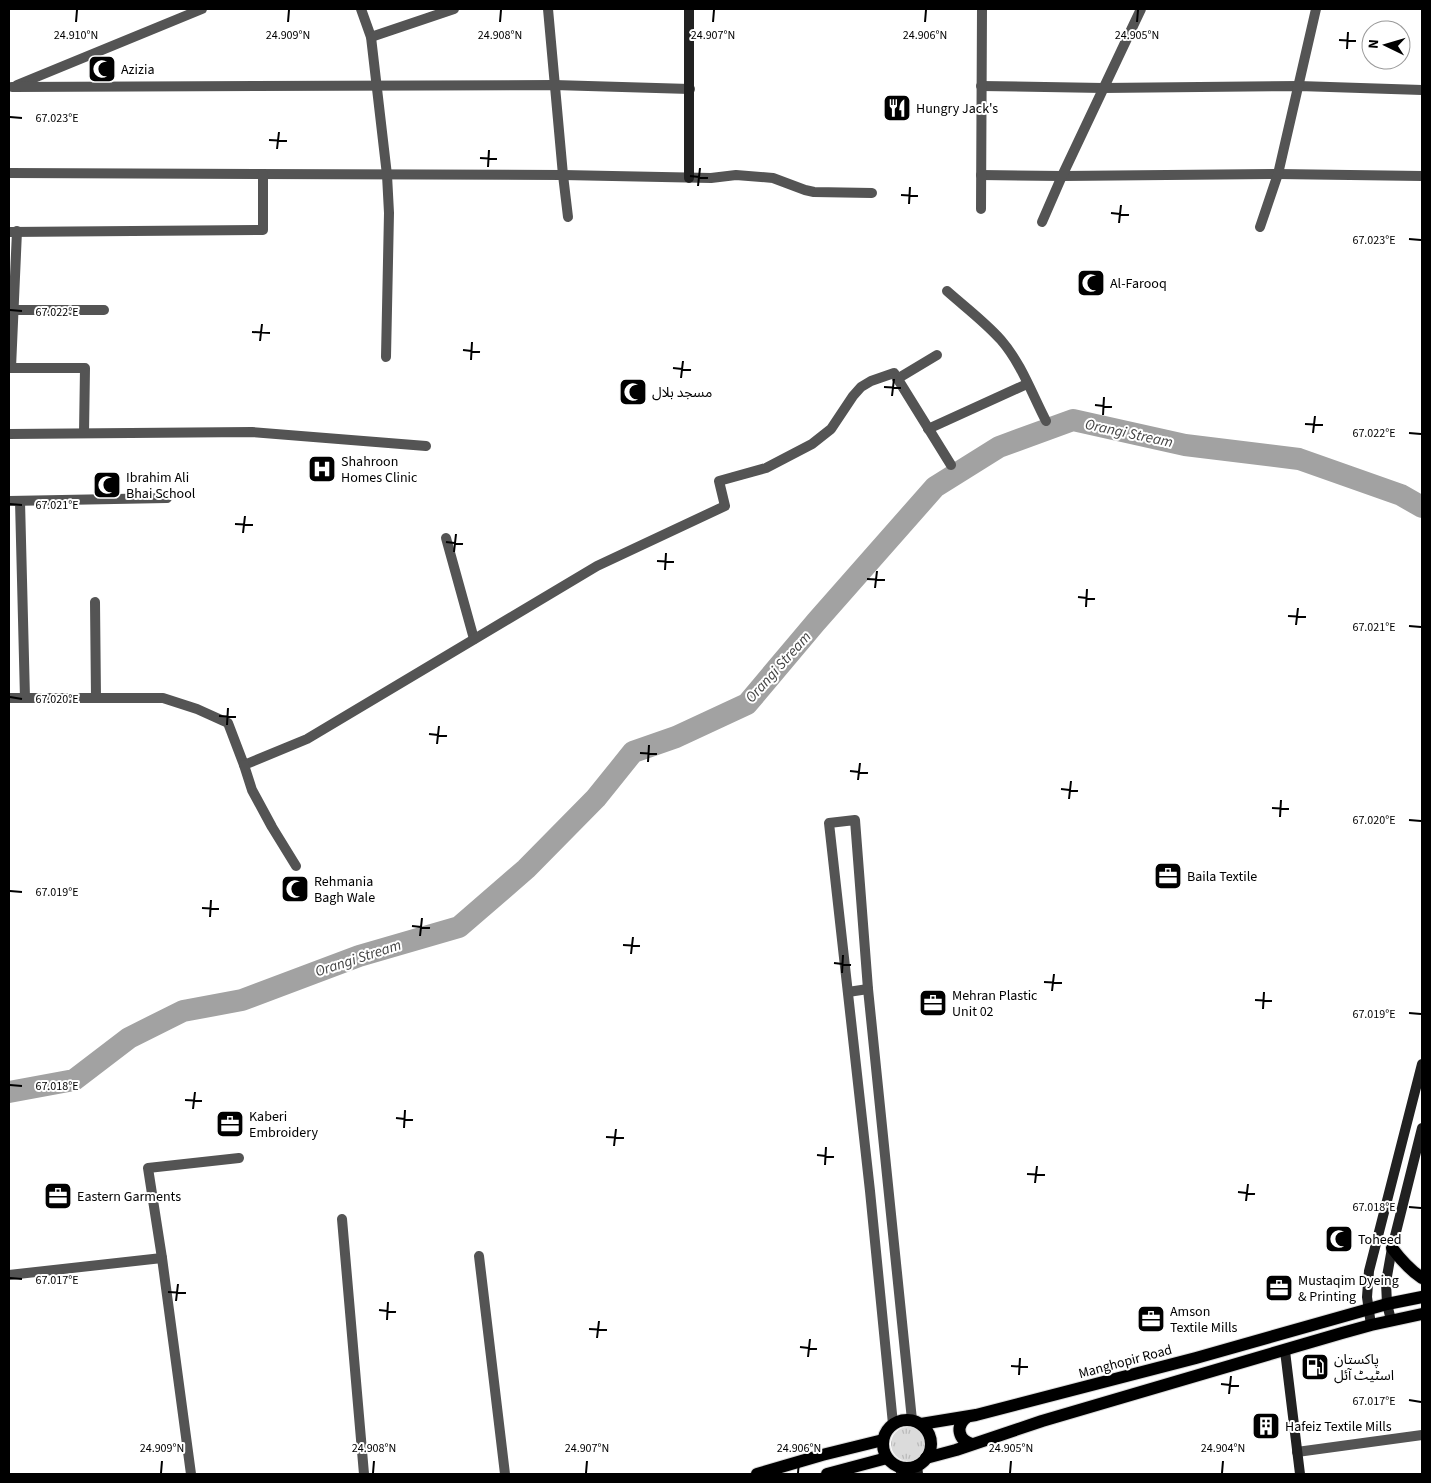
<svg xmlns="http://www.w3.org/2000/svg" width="1431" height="1483" font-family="'Source Sans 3','Noto Sans Arabic',sans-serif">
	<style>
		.grass { fill: url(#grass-tufts) }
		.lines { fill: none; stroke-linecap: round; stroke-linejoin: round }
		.river { stroke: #a2a2a2; stroke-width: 22 }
		.primary-casing { stroke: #dbdbdb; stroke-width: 14 }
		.street { stroke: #545454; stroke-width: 10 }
		.secondary { stroke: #212121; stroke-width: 10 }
		.primary { stroke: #000; stroke-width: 12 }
		.ticks { fill: none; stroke: #000; stroke-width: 2 }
		.labels { text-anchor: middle; stroke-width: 4; stroke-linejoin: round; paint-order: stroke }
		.poi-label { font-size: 14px; fill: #000; stroke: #fff; text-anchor: start }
		.street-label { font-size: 14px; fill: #000; stroke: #fff }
		.water-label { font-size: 15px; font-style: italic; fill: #434343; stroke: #fff }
		.ticks-label { font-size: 12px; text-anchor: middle; fill: #000; stroke: #fff; stroke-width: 4; stroke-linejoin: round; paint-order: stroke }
	</style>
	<defs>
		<pattern id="grass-tufts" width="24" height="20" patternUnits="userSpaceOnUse" patternTransform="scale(1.25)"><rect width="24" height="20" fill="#dbdbdb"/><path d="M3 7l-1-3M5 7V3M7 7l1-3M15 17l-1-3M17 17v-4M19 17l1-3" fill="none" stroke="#bababa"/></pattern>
	</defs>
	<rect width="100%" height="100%" fill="#fff"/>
	<circle class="grass" cx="908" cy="1444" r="17"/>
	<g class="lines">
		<polyline class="river" points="9,1092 74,1080 129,1038 183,1011 242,1000 359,956 459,927 526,869 596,798 633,752 676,737 747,704 816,622 935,487 999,447 1073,420 1185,445 1299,459 1401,495 1422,507"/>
		<defs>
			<g id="primary">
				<path d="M 1392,1248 C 1401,1260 1410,1270 1422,1278"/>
				<path d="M 967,1417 C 955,1426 958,1440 972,1444"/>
				<circle cx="907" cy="1444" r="24"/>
				<polyline points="921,1424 976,1415 1196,1358 1387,1304 1422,1297"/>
				<polyline points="926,1458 956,1450 1042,1421 1342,1333 1371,1325 1422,1314"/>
				<polyline points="757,1474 822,1455 883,1440"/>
				<polyline points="827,1474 887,1458"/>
			</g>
		</defs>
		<use href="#primary" class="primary-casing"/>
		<g class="street">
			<polyline points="361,9 371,37 387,175 389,213 386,357"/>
			<polyline points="548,9 563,175 568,217"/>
			<polyline points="371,37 454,9"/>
			<polyline points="17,85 202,9"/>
			<polyline points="981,86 1103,88 1299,86 1422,90"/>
			<polyline points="12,87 554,85 690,89"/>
			<polyline points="9,173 563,175 711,178 736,175 773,178 805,190 814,192 872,193"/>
			<polyline points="981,175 1062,176 1278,174 1422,176"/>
			<polyline points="981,209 982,9"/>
			<polyline points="1042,222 1062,176 1141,9"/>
			<polyline points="1260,227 1278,174 1316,9"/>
			<polyline points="9,232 263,230 263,174"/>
			<path d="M 947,291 C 965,307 985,322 1001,340 C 1021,363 1032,394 1046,421"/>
			<polyline points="9,310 104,310"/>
			<polyline points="9,368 85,368 84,433"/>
			<polyline points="11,368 17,231"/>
			<polyline points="897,379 937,355"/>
			<polyline points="928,429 1027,384"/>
			<polyline points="9,434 252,432 426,446"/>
			<polyline points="9,501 167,498"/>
			<polyline points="20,501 25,698"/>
			<polyline points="446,538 474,639"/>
			<polyline points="95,602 96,698"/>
			<polyline points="9,698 163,698 197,709 228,723 244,765 307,739 597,566 725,506 719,481 766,468 812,444 831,429 853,396 861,387 871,381 894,373 951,465"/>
			<polyline points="244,765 252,790 272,827 296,866"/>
			<polyline points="848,992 868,989"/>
			<polyline points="342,1219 364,1474"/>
			<polyline points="479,1256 505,1474"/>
			<polyline points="9,1275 162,1258"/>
			<polyline points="893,1424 870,1191 829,823 855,820 868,989 912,1420"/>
			<polyline points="1297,1452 1422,1435"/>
			<polyline points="191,1474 162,1258 148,1168 239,1158"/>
		</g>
		<g class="secondary">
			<polyline points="689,178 689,9"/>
			<polyline points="1391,1320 1387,1304 1386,1282 1392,1248 1422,1128"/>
			<polyline points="1371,1325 1367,1297 1369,1271 1422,1064"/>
			<polyline points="1285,1351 1300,1474"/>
			<polyline points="917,1465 918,1474"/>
			<polyline points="901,1467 901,1474"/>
		</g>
		<use href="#primary" class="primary"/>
	</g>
	<path class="ticks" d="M 76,22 L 77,10M 288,22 L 289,10M 500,22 L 501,10M 713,22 L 714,10M 925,22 L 926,10M 1137,22 L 1138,10M 1339,40 L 1356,41M 1347,49 L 1348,32M 10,117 L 22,118M 269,140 L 287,141M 277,149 L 279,132M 480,158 L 497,159M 488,167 L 489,150M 690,176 L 708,178M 698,186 L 700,168M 901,195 L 918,196M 909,204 L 910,187M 1111,213 L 1129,215M 1119,223 L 1121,205M 1409,239 L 1421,240M 10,310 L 22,311M 252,332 L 270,333M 260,341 L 262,324M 463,350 L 480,352M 471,360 L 472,342M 673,368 L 691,370M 681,378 L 683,361M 884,387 L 901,388M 892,396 L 894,379M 1095,405 L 1112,407M 1103,415 L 1104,397M 1305,424 L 1323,425M 1313,433 L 1315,416M 1409,433 L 1421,434M 10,504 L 22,505M 235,524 L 253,525M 243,533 L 245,516M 446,542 L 463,544M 454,552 L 456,534M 657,561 L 674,562M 665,570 L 666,553M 867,579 L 885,580M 875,588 L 877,571M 1078,597 L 1095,599M 1086,607 L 1087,589M 1288,616 L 1306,617M 1296,625 L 1298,608M 1409,626 L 1421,627M 10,697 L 22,699M 219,716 L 236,717M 227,725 L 228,708M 429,734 L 447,736M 437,744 L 439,726M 640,753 L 657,754M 648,762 L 649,745M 850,771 L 868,773M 858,780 L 860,763M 1061,789 L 1078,791M 1069,799 L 1071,781M 1272,808 L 1289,809M 1280,817 L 1281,800M 1409,820 L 1421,821M 10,891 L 22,892M 202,908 L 219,909M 210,917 L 211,900M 412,926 L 430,928M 420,936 L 422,918M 623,945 L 640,946M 631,954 L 633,937M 834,963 L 851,965M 842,973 L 843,955M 1044,982 L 1062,983M 1052,991 L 1054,974M 1255,1000 L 1272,1001M 1263,1009 L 1264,992M 1409,1013 L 1421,1014M 10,1085 L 22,1086M 185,1100 L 202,1101M 193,1109 L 195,1092M 396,1118 L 413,1120M 404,1128 L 405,1110M 606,1137 L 624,1138M 614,1146 L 616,1129M 817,1155 L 834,1157M 825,1165 L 826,1147M 1027,1174 L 1045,1175M 1035,1183 L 1037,1166M 1238,1192 L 1255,1194M 1246,1201 L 1248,1184M 1409,1207 L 1421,1208M 10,1278 L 22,1279M 168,1292 L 186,1293M 176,1301 L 178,1284M 379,1310 L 396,1312M 387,1320 L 388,1302M 589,1329 L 607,1330M 597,1338 L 599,1321M 800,1347 L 817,1349M 808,1357 L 810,1339M 1011,1366 L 1028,1367M 1019,1375 L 1020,1358M 1221,1384 L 1239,1386M 1229,1394 L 1231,1376M 1409,1400 L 1421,1402M 161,1473 L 162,1461M 373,1473 L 374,1461M 586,1473 L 587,1461M 798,1473 L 799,1461M 1010,1473 L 1011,1461M 1222,1473 L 1223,1461"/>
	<defs>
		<symbol id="mosque-square" viewBox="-11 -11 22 22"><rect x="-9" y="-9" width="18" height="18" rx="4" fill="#000" stroke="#fff"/><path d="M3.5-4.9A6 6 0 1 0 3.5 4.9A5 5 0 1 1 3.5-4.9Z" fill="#fff"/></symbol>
		<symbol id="restaurant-square" viewBox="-11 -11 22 22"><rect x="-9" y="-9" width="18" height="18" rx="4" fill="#000" stroke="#fff"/><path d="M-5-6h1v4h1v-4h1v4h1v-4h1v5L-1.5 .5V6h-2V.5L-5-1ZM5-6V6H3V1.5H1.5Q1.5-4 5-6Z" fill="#fff"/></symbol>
		<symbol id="hospital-square" viewBox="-11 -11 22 22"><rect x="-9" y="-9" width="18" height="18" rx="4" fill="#000" stroke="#fff"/><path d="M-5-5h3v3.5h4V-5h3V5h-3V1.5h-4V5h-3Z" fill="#fff"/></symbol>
		<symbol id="office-square" viewBox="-11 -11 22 22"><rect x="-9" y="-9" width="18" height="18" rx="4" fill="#000" stroke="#fff"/><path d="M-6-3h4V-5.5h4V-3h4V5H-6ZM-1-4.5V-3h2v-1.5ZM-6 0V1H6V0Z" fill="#fff"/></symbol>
		<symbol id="fuel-square" viewBox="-11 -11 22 22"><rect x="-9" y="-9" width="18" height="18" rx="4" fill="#000" stroke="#fff"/><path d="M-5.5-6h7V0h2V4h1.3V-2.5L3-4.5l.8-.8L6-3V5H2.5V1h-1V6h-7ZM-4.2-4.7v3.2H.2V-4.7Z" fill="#fff"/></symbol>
		<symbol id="building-square" viewBox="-11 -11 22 22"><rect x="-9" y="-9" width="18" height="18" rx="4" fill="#000" stroke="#fff"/><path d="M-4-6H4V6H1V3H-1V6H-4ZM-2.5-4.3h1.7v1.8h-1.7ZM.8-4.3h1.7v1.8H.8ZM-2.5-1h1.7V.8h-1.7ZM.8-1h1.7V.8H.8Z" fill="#fff"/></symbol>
	</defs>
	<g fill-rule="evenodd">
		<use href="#mosque-square" x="86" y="53" width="32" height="32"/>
		<use href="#restaurant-square" x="881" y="92" width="32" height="32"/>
		<use href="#mosque-square" x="1075" y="267" width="32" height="32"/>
		<use href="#mosque-square" x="617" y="376" width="32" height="32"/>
		<use href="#hospital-square" x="306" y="453" width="32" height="32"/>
		<use href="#mosque-square" x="91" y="469" width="32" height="32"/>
		<use href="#office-square" x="1152" y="860" width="32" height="32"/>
		<use href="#mosque-square" x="279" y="873" width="32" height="32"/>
		<use href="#office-square" x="917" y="987" width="32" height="32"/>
		<use href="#office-square" x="214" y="1108" width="32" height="32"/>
		<use href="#office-square" x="42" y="1180" width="32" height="32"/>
		<use href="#mosque-square" x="1323" y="1223" width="32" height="32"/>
		<use href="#office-square" x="1263" y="1272" width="32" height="32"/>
		<use href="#office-square" x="1135" y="1303" width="32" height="32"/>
		<use href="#fuel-square" x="1299" y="1351" width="32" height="32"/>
		<use href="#building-square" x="1250" y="1410" width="32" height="32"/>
	</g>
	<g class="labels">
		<g class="poi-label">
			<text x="121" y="74">Azizia</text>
			<text x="916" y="113">Hungry Jack's</text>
			<text x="1110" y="288">Al-Farooq</text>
			<text x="652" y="397">مسجد بلال</text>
			<text x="341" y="466">Shahroon<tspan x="341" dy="16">Homes Clinic</tspan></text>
			<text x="126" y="482">Ibrahim Ali<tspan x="126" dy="16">Bhai School</tspan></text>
			<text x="1187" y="881">Baila Textile</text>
			<text x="314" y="886">Rehmania<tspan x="314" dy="16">Bagh Wale</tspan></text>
			<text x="952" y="1000">Mehran Plastic<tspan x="952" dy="16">Unit 02</tspan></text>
			<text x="249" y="1121">Kaberi<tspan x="249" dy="16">Embroidery</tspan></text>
			<text x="77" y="1201">Eastern Garments</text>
			<text x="1358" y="1244">Toheed</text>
			<text x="1298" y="1285">Mustaqim Dyeing<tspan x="1298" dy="16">&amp; Printing</tspan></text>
			<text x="1170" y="1316">Amson<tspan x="1170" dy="16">Textile Mills</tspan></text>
			<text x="1334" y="1364">پاکستان<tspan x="1334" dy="16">اسٹیٹ آئل</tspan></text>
			<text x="1285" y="1431">Hafeiz Textile Mills</text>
		</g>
		<g class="street-label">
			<text transform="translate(1125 1361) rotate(-15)" y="5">Manghopir Road</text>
		</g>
		<g class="water-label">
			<text transform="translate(1129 433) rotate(12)" y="5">Orangi Stream</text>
			<text transform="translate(778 667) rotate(-48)" y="5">Orangi Stream</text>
			<text transform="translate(358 958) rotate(-18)" y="5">Orangi Stream</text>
		</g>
	</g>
	<g class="ticks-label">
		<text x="76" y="39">24.910°N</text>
		<text x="288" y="39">24.909°N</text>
		<text x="500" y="39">24.908°N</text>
		<text x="713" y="39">24.907°N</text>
		<text x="925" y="39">24.906°N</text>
		<text x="1137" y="39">24.905°N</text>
		<text x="57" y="122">67.023°E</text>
		<text x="1374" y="244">67.023°E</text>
		<text x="57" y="316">67.022°E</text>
		<text x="1374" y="437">67.022°E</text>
		<text x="57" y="509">67.021°E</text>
		<text x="1374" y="631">67.021°E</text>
		<text x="57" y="703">67.020°E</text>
		<text x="1374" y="824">67.020°E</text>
		<text x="57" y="896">67.019°E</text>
		<text x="1374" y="1018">67.019°E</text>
		<text x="57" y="1090">67.018°E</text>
		<text x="1374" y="1211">67.018°E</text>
		<text x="57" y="1284">67.017°E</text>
		<text x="1374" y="1405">67.017°E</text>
		<text x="162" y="1452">24.909°N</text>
		<text x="374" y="1452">24.908°N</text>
		<text x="587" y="1452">24.907°N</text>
		<text x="799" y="1452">24.906°N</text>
		<text x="1011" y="1452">24.905°N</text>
		<text x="1223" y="1452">24.904°N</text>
	</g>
	<rect width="1431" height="1483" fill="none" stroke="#000000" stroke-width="20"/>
	<g transform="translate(1386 45) rotate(275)"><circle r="24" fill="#ffffff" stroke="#999999"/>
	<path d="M0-4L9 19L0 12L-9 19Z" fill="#000000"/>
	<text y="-8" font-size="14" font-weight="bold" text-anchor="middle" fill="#000000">N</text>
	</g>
</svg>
